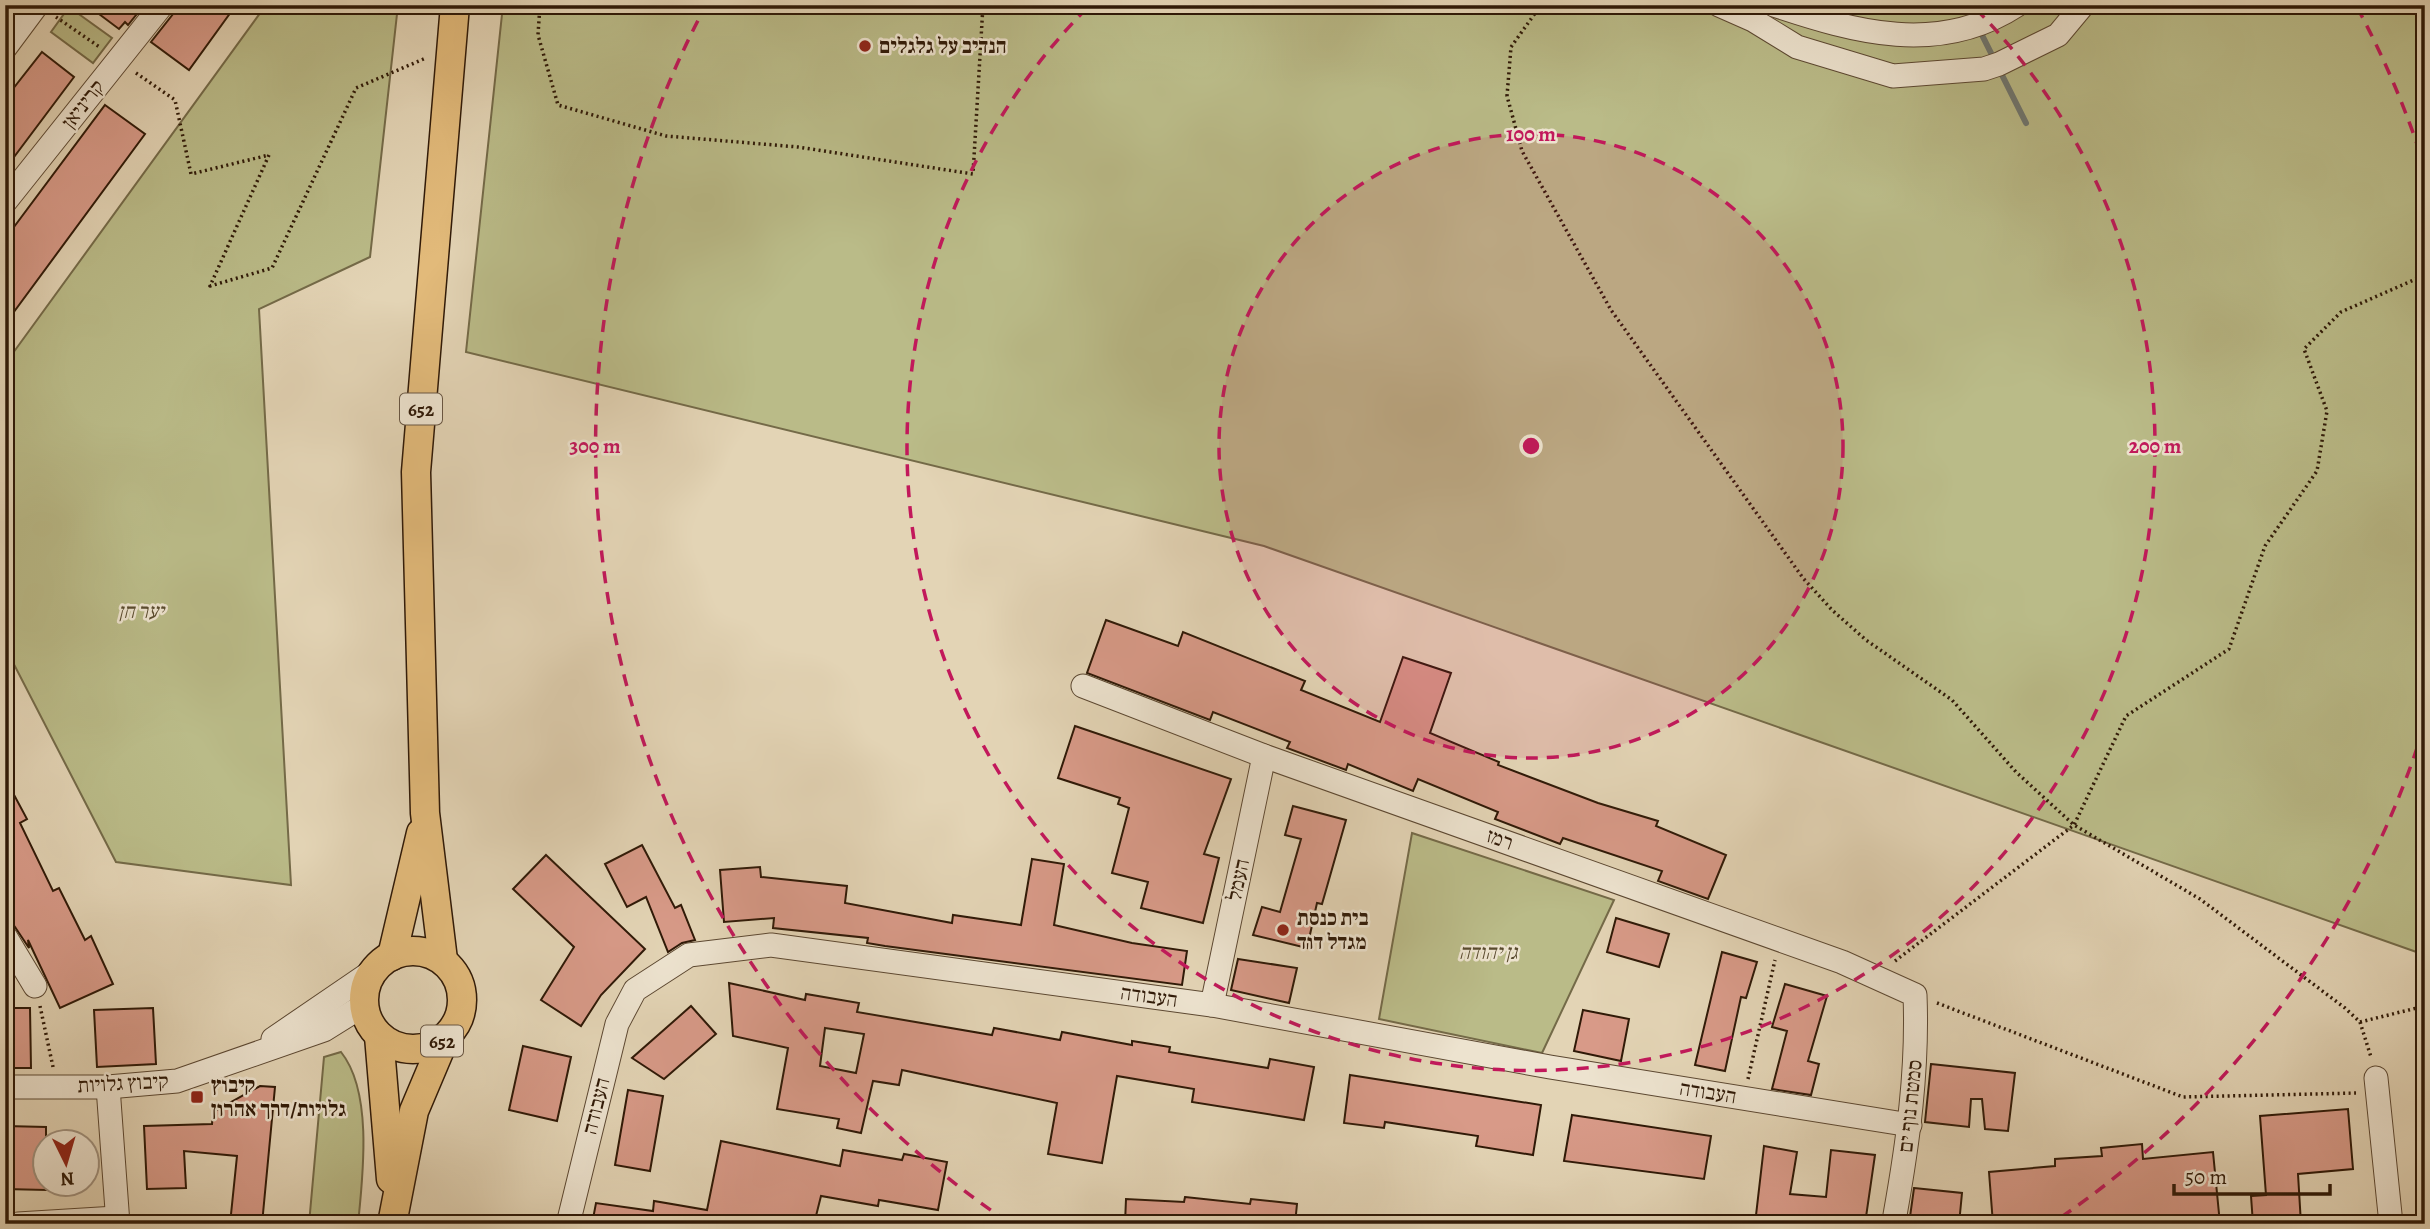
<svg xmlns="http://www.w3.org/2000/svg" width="2430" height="1229" font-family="Alegreya,'Frank Ruhl Libre',serif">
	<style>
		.green { fill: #babb88; stroke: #746a48; stroke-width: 2 }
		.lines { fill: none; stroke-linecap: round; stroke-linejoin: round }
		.stream { stroke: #6f7771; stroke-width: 6 }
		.building { fill: #d89a88; stroke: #2f1907; stroke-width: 2; fill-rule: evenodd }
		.minor-casing { stroke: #5c4832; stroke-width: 25 }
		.major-casing { stroke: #2f1907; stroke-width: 31 }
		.path { stroke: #2f1907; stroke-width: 3.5; stroke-dasharray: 2 3.5; stroke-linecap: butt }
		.minor { stroke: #ede3cf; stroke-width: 23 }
		.major { stroke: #e2ba7a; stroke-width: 28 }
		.ring { fill: none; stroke: #c2185b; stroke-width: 3.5; stroke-dasharray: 12 9 }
		.poi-dot { fill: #8f2418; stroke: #ede3cf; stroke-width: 2.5 }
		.labels { text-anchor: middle; stroke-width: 5; stroke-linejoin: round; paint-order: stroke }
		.shield { fill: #ede3cf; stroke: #685643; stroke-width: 2 }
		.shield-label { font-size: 19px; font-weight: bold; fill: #2f1907 }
		.poi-label { font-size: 21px; font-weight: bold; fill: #2f1907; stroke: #ede3cf; text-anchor: start }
		.street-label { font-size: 21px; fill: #2f1907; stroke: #ede3cf }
		.park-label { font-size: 21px; font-style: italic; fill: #594a2e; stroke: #ede3cf }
		.centre { fill: #c2185b; stroke: #ede3cf; stroke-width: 3.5 }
		.ring-label { font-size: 21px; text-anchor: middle; font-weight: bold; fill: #c2185b; stroke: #ede3cf; stroke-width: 5; stroke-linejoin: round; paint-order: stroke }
	</style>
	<rect width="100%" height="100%" fill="#e3d4b5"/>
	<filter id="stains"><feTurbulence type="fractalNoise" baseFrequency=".00286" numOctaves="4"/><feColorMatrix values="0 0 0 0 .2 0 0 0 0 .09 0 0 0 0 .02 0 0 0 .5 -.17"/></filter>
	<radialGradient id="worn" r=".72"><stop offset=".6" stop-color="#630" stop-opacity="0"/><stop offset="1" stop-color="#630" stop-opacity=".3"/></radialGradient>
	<g class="green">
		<polygon points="266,5 398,5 370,257 259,309 291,885 116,862 5,647 5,364"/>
		<polygon points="503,5 2425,5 2425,955 1264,546 466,352"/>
		<polygon points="69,7 112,38 93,63 51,32"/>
		<polygon points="1412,833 1614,900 1542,1053 1379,1019"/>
		<path d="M 341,1052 C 373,1092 363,1175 358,1224 L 309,1224 L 324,1057 Z"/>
	</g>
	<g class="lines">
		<polyline class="stream" points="1967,5 2026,123"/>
	</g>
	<g class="building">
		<polygon points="87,5 144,5 128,25 125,22 119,29"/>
		<polygon points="176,5 236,5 189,70 151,42 173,14"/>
		<polygon points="42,52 74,77 5,169 5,99"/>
		<polygon points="105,105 145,134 5,324 5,239"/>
		<polygon points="1106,620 1178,646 1183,632 1305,681 1301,690 1380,722 1403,657 1451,673 1430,733 1499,762 1498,765 1598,803 1658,821 1656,826 1726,855 1708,899 1658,881 1662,871 1563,838 1560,844 1495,819 1498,812 1418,779 1413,791 1348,764 1346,770 1287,748 1290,742 1213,712 1210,720 1087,673"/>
		<polygon points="1075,726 1231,779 1204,854 1219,858 1203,923 1141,908 1148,882 1112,873 1129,808 1118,804 1120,798 1058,778"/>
		<polygon points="5,778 27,819 20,823 53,891 59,888 85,940 91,936 113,984 60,1008 28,940 29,948 5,912"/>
		<polygon points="1293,806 1346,820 1322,904 1317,903 1307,948 1253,935 1262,907 1280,912 1301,839 1285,835"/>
		<polygon points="642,845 675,908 681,905 695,940 682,943 668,952 646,897 627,907 605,864"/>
		<polygon points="546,855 645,949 601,995 581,1026 541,1000 574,947 513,889"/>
		<polygon points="1032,859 1064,864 1054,925 1132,943 1187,951 1182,985 885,946 867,943 868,938 773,928 774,918 724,922 720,870 760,867 761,877 847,886 845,903 952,923 953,915 1021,925"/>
		<polygon points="1616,918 1669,934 1659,967 1607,952"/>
		<polygon points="1722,952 1757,962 1746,998 1741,997 1725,1071 1695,1065"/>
		<polygon points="1238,959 1297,968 1289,1003 1231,990"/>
		<path d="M 729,983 L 805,1000 L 806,994 L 859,1003 L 857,1012 L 992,1035 L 994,1028 L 1060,1040 L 1062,1032 L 1132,1045 L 1132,1041 L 1170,1047 L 1169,1052 L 1268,1068 L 1270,1059 L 1314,1067 L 1304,1120 L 1192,1102 L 1194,1089 L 1117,1076 L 1102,1163 L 1048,1154 L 1057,1103 L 902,1070 L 899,1085 L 873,1081 L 861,1133 L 837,1128 L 839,1119 L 777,1109 L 788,1048 L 733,1036 ZM 825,1028 L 864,1034 L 856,1073 L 820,1066 Z"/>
		<polygon points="1785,984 1827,996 1808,1061 1819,1064 1811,1095 1772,1089 1787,1031 1772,1027"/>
		<polygon points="691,1006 716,1034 664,1079 632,1058"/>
		<polygon points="5,1008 30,1008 31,1068 5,1068"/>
		<polygon points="153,1008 156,1064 97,1067 94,1010"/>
		<polygon points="1583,1010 1629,1019 1621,1061 1574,1051"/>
		<polygon points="523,1046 571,1057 557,1121 509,1110"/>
		<polygon points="1931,1064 2015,1073 2008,1131 1985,1129 1982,1099 1971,1099 1969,1127 1925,1122"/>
		<polygon points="1350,1075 1541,1105 1533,1155 1476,1146 1478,1136 1385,1122 1384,1128 1344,1123"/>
		<polygon points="260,1086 275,1087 262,1224 230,1224 237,1156 184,1151 186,1188 147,1189 144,1126 212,1124 213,1112"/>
		<polygon points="628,1090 663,1096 650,1171 615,1165"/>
		<polygon points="2348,1109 2353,1169 2298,1174 2301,1224 2253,1224 2251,1196 2266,1195 2260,1116"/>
		<polygon points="1572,1115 1711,1136 1704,1179 1564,1161"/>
		<polygon points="5,1126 46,1127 46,1190 5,1189"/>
		<polygon points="721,1141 840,1166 843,1150 902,1160 904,1154 947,1162 938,1210 879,1200 878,1206 821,1196 814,1224 592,1224 596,1203 653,1211 654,1201 707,1210"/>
		<polygon points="2142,1144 2143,1159 2213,1152 2220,1224 1993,1224 1989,1172 2055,1166 2055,1159 2102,1156 2101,1148"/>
		<polygon points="1764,1146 1797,1152 1790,1194 1826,1197 1831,1150 1875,1155 1865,1224 1793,1219 1792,1224 1755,1224"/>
		<polygon points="1914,1188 1962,1193 1959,1224 1909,1224"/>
		<polygon points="1185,1197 1250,1204 1251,1199 1297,1204 1295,1224 1125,1224 1126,1199 1184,1202"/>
	</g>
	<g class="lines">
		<defs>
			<g id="minor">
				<polyline points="1719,5 1753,20 1797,47 1893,76 1984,69 1999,64 2058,35 2083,5"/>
				<path d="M 1774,5 C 1855,32 1939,56 2017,5"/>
				<polyline points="5,48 37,5"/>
				<polyline points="5,202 162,5"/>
				<path d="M 1083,686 L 1264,756 L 1842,962 L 1915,995 C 1918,1070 1908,1142 1895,1215"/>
				<polyline points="5,936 35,986"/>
				<polyline points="1212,1005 1264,756"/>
				<polyline points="273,1039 374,970"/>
				<polyline points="2376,1078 2391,1224"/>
				<polyline points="5,1087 108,1087 177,1081 324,1030 364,1005"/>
				<polyline points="108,1087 118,1224"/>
				<polyline points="18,1224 116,1218"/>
				<polyline points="568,1224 617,1024 635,990 689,955 771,945 1212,1005 1550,1067 1910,1125"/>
			</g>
			<g id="major">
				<circle cx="413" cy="1000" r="49"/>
				<polyline points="392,956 421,833"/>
				<polyline points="443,960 425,813 416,472 455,5"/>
				<polyline points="379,1036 391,1179"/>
				<polyline points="392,1224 414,1111 444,1040"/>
			</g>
		</defs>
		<use href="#minor" class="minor-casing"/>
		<use href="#major" class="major-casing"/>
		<g class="path">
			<polyline points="540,5 538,35 558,105 666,136 798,147 973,174 983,5"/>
			<polyline points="1541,5 1511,47 1507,96 1522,151 1611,310 1803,578 1832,610 1866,640 1952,700 2016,772 2074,825 2200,899 2345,1008 2360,1022 2371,1057"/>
			<polyline points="56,17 101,48"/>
			<polyline points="136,73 175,100 191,174 269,155 210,286 272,268 356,88 426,58"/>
			<polyline points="1895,961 2074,825 2126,716 2229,649 2265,546 2317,471 2327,411 2304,349 2341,312 2425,275"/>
			<polyline points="1937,1003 2183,1097 2356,1093"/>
			<polyline points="40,1006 53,1067"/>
			<polyline points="2360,1022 2425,1006"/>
			<polyline points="1748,1079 1775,960"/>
		</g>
		<use href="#minor" class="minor"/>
		<use href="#major" class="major"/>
	</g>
	<circle cx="1531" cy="446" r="312" fill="#c2185b" fill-opacity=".12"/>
	<g class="ring">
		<circle cx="1531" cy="446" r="312"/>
		<path d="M1976 9A624 624 0 1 1 1086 9"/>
		<path d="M2424 727A936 936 0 0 1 2054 1222M1008 1222A936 936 0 0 1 705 7M2357 7A936 936 0 0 1 2424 165"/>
	</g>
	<g class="poi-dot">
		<circle cx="865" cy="46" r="7"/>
		<circle cx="1283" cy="930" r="7"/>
		<rect x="190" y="1090" width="14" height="14" rx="3.5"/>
	</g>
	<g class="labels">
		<g class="shield">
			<rect x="400" y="393.5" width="42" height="31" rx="5"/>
			<rect x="421" y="1025.5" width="42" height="31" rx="5"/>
		</g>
		<g class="shield-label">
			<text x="421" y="416">652</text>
			<text x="442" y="1048">652</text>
		</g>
		<g class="poi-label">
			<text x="879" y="53">הנדיב על גלגלים</text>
			<text x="1297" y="925">בית כנסת<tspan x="1297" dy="24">מגדל דוד</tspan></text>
			<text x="211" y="1092">קיבוץ<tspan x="211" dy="24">גלויות/דרך אהרון</tspan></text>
		</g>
		<g class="street-label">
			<text transform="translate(83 104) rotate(-52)" y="7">קריניאן</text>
			<text transform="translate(1500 839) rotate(20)" y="7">רמז</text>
			<text transform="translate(1238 880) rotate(-78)" y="7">העמל</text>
			<text transform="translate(1149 996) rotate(8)" y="7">העבודה</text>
			<text transform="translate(123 1083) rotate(-3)" y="7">קיבוץ גלויות</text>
			<text transform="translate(1708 1092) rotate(9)" y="7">העבודה</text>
			<text transform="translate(596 1106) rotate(-76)" y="7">העבודה</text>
			<text transform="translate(1910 1106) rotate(-84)" y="7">סמטת נוף ים</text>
		</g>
		<g class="park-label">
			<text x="141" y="618">יער חן</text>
			<text x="1488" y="959">גן יהודה</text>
		</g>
	</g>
	<circle cx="1531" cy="446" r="10" class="centre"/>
	<g class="ring-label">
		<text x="1531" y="141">100 m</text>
		<text x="2155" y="453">200 m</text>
		<text x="595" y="453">300 m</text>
	</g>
	<rect width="2430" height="1229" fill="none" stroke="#e3d4b5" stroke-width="28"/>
	<rect x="7" y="7" width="2416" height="1215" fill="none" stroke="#2f1907" stroke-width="3.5"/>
	<rect x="14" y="14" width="2402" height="1201" fill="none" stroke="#2f1907" stroke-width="2"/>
	<g transform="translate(66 1163) rotate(175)"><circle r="33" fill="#ede3cf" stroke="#a1927f" stroke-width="2"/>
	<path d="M0-5L12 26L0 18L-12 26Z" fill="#8f2418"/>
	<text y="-10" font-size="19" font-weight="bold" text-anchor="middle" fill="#2f1907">N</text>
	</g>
	<path d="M2174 1184v10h156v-10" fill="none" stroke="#2f1907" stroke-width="3.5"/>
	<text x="2185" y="1184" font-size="21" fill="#2f1907" stroke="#ede3cf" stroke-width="5" paint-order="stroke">50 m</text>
	<rect width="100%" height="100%" filter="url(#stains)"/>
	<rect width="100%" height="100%" fill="url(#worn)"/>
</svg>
